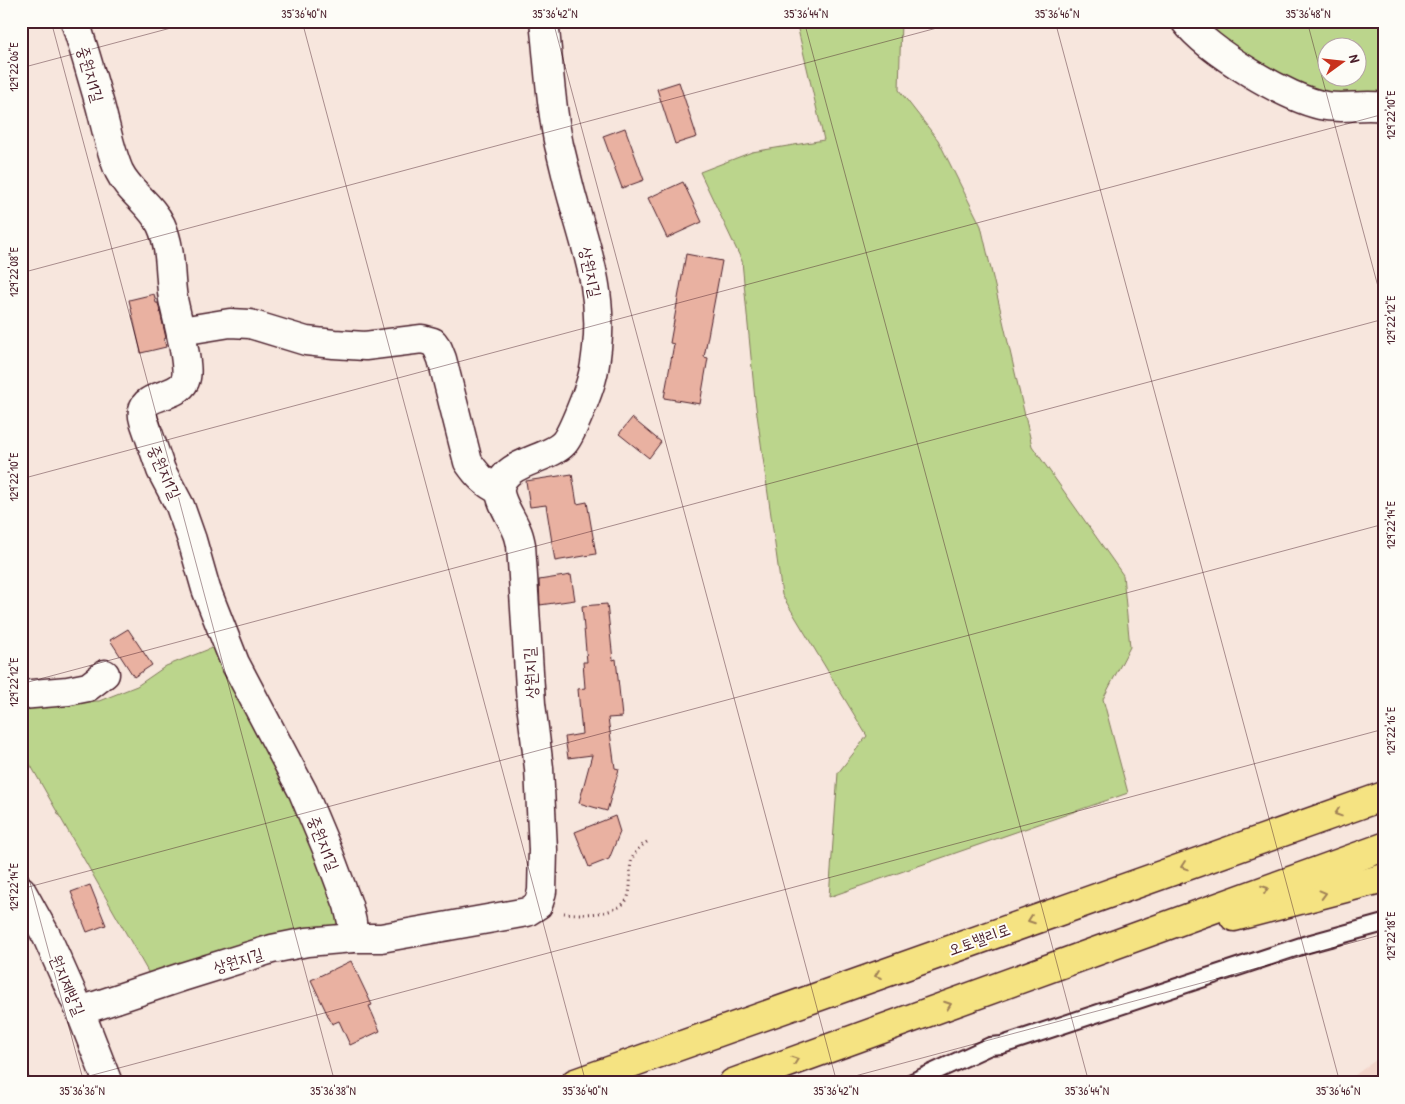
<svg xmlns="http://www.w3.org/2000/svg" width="1405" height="1104" font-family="'Patrick Hand','Poor Story',sans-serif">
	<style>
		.built { fill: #f3d6cb }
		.green { fill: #bbd58c; stroke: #827a5c; fill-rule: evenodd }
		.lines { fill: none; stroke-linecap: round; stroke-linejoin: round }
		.stream { stroke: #668392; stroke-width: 8 }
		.building { fill: #e9b1a1; stroke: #4a1f2b }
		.lane-casing { stroke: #4a1f2b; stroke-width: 20 }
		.street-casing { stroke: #4a1f2b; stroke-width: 31 }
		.secondary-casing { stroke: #4a1f2b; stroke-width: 31 }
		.highway-casing { stroke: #4a1f2b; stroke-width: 31 }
		.path { stroke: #4a1f2b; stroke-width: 3; stroke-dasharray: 1 4; stroke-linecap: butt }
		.lane { stroke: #fdfcf7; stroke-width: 16 }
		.street { stroke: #fdfcf7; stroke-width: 28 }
		.secondary { stroke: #fdfcf7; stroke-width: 28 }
		.highway { stroke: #f5e382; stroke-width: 28 }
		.oneway { stroke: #a08156 }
		.ticks { fill: none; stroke: #4a1f2b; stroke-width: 1; stroke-opacity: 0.45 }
		.labels { text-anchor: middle; stroke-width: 4; stroke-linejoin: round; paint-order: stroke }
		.street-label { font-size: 16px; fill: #4a1f2b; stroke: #fdfcf7 }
		.neatline { fill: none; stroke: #4a1f2b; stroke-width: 2 }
		.ticks-label { font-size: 12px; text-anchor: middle; fill: #4a1f2b }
	</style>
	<rect width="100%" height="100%" fill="#f7e6dd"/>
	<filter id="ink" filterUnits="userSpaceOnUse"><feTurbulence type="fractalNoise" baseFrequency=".02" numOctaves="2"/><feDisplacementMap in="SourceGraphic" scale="10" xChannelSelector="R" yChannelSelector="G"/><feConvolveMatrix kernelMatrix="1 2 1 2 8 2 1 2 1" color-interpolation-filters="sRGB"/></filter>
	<g filter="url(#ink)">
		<polygon class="built" points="1384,1054 1384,1083 1344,1083"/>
		<g class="green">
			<polygon points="796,21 901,21 899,90 938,140 981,226 1032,446 1123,575 1130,647 1103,699 1128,793 829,897 838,773 867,736 782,595 755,400 742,261 700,172 752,152 824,140"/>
			<path d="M 1193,21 L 1384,21 L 1384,101 L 1311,97 ZM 1328,48 L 1358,48 L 1358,78 L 1328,78 Z"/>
			<polygon points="21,521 27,537 21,557"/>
			<polygon points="222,644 347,923 152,979 26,757 21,759 21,702 99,701 137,686 166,666"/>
		</g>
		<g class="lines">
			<polyline class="stream" points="21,1070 28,1083"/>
		</g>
		<g class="building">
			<polygon points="679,82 697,137 675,144 657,89"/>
			<polygon points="625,128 644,180 622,188 603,136"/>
			<polygon points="683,182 702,222 667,238 648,198"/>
			<polygon points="686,254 722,261 704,357 708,358 700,404 664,398 674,344 670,343"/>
			<polygon points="154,294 156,303 158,303 166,338 164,339 166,347 141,353 129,300"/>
			<polygon points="632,418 661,442 649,458 619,434"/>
			<polygon points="572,474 577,504 587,502 596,554 555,561 546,505 530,507 526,481"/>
			<polygon points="571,575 575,600 540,605 539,580"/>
			<polygon points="607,604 613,660 616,659 622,717 608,718 615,768 619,769 607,811 579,803 592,755 568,758 565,737 582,734 578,689 585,688 583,662 587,662 582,606"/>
			<polygon points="128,629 152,665 134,677 110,640"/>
			<polygon points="615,816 620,832 609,859 589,867 575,832"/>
			<polygon points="90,885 106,925 87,932 71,892"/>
			<polygon points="351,961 372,1005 369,1006 380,1031 350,1045 339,1021 332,1024 311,980"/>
		</g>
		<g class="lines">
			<defs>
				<polyline id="lane" points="910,1083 990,1046 1002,1045 1304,945 1384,923"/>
				<g id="street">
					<path d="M 75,21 C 84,49 92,77 100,105 C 106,127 110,150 119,171 C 129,192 151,204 161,225 C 172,249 169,274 173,299 C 177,318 182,336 185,355 C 186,363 188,374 185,381 C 175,401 135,391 144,421 L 161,470 L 180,506 L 192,540 L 206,589 L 235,663 L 303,792 L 329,854 L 348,905 L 352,922 L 353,938"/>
					<path d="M 1185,21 C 1208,51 1288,100 1326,106 C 1345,109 1364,104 1384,107"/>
					<path d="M 181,331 L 230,323 L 250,324 L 306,341 L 334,344 L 365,346 L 422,339 L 433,342 L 438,349 L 442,359 L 468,462 C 477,475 485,484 499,490"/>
					<polyline points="21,695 68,691 88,687 105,674"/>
					<path d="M 108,1083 L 80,1011 L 182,977 L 272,949 L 307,942 L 353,938 L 381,938 L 527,912 L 538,905 L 540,899 L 542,891 L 543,850 L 539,768 L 531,704 L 521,545 C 520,540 519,535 517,531 C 513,520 499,501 500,489 C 501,462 549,460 564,443 C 572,434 589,390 592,378 C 595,368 596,357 597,348 C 603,294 588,254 574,204 C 568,184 564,164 559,145 C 550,104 549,63 544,21"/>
				</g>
				<polyline id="secondary" points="21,890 47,937 80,1011"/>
				<g id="highway">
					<polyline points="1234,917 1384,878"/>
					<polyline points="575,1083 1384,796"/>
					<polyline points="733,1083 1384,847"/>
				</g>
			</defs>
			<use href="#lane" class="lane-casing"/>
			<use href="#street" class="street-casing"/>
			<use href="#secondary" class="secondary-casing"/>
			<use href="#highway" class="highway-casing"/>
			<path class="path" d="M 564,913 C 580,915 621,916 628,897 C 635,874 621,859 647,842"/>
			<use href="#lane" class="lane"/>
			<use href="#street" class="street"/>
			<use href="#secondary" class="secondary"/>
			<use href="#highway" class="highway"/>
		</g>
		<defs><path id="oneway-chevron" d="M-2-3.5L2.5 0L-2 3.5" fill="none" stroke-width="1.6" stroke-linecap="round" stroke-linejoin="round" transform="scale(1.25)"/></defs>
		<g class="oneway">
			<use href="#oneway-chevron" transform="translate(1338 813) rotate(161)"/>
			<use href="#oneway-chevron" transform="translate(1184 866) rotate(161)"/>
			<use href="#oneway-chevron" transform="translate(1265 889) rotate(-20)"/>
			<use href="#oneway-chevron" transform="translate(1323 894) rotate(-15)"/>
			<use href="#oneway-chevron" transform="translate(1031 920) rotate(160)"/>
			<use href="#oneway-chevron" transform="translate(878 975) rotate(160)"/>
			<use href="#oneway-chevron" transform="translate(948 1005) rotate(-20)"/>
			<use href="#oneway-chevron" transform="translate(795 1060) rotate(-20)"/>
		</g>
	</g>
	<path class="ticks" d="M 51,21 L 335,1083M 302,21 L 586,1083M 553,21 L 837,1083M 804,21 L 1089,1083M 1055,21 L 1340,1083M 1307,21 L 1384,309M 21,68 L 197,21M 21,273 L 963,21M 21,479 L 1384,114M 21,684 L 1384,319M 21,849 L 84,1083M 21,889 L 1384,524M 63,1083 L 1384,729M 829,1083 L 1384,934"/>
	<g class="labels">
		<g class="street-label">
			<text transform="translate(91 74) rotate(74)" y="6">중원지1길</text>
			<text transform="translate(591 272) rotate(78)" y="6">상원지길</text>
			<text transform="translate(165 472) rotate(66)" y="6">중원지1길</text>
			<text transform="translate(530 673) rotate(-93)" y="6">상원지길</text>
			<text transform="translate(324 843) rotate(68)" y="6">중원지1길</text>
			<text transform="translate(979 939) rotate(-20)" y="6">오토밸리로</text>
			<text transform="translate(238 960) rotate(-17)" y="6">상원지길</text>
			<text transform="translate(68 985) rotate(67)" y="6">원지제방길</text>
		</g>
	</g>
	<rect width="1405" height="1104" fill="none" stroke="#fdfcf7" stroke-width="55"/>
	<g transform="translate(1342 62) rotate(75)"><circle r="24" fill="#fdfcf7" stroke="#b5a4a5"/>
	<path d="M0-4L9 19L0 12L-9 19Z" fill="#c8321e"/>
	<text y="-8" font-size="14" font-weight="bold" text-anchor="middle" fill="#4a1f2b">N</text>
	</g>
	<rect x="28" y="28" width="1350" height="1048" class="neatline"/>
	<g class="ticks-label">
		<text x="304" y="18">35°36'40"N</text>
		<text x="555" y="18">35°36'42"N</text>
		<text x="806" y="18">35°36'44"N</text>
		<text x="1057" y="18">35°36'46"N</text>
		<text x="1308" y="18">35°36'48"N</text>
		<text transform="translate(14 67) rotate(-90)" y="4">129°22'06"E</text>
		<text transform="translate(1391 115) rotate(-90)" y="4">129°22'10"E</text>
		<text transform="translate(14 272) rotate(-90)" y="4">129°22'08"E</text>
		<text transform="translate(1391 320) rotate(-90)" y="4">129°22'12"E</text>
		<text transform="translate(14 477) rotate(-90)" y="4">129°22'10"E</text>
		<text transform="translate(1391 525) rotate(-90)" y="4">129°22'14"E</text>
		<text transform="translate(14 682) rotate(-90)" y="4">129°22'12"E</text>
		<text transform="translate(1391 731) rotate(-90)" y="4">129°22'16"E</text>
		<text transform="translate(14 887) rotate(-90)" y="4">129°22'14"E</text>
		<text transform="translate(1391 936) rotate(-90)" y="4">129°22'18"E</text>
		<text x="82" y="1095">35°36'36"N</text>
		<text x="333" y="1095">35°36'38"N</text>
		<text x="585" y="1095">35°36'40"N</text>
		<text x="836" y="1095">35°36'42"N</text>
		<text x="1087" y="1095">35°36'44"N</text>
		<text x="1338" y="1095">35°36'46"N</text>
	</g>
</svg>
